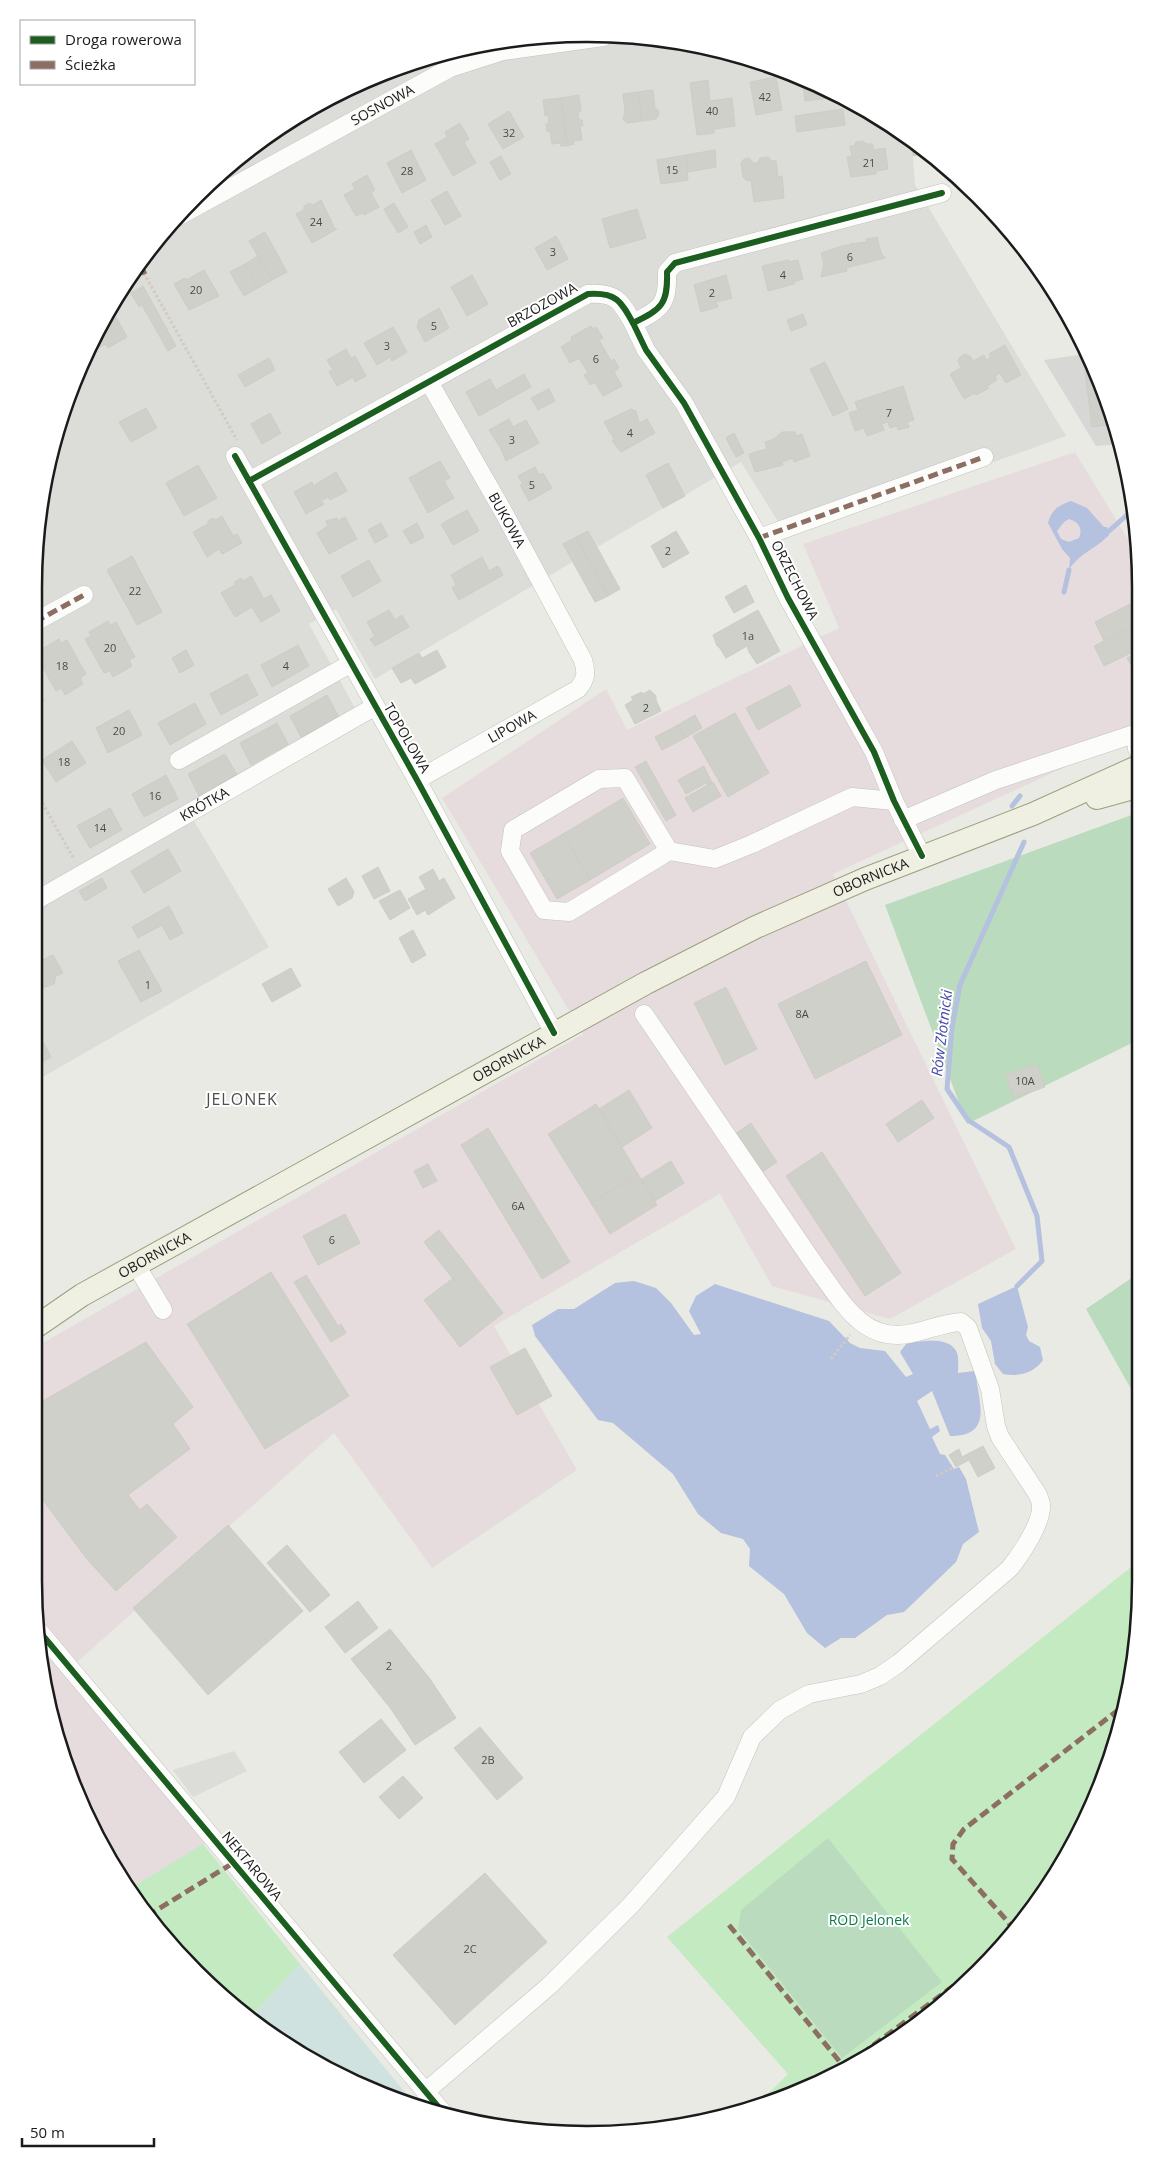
<svg xmlns="http://www.w3.org/2000/svg" width="1175" height="2168" font-family="'Open Sans',sans-serif">
	<style>
		.residential { fill: #dcdcd9 }
		.industrial { fill: #e7dcdd }
		.religious { fill: #d7d8d5 }
		.grass { fill: #c3eac0 }
		.forest { fill: #badbbd }
		.wetland { fill: #d0e2df }
		.water { fill: #b4c1df; fill-rule: evenodd }
		.lines { fill: none; stroke-linecap: round; stroke-linejoin: round }
		.stream { stroke: #b4c1df; stroke-width: 5 }
		.building { fill: #d0d0ca; stroke: #cdcdc4 }
		.minor-casing { stroke: #c2c2bf; stroke-width: 19 }
		.major-casing { stroke: #9ba080; stroke-width: 24 }
		.path { stroke: #d2cbc0; stroke-width: 3; stroke-dasharray: 2.5 2.5; stroke-linecap: butt }
		.minor { stroke: #fcfcfb; stroke-width: 18 }
		.major { stroke: #eff0e2; stroke-width: 22 }
		.quiet { stroke: #8d6e63; stroke-width: 5; stroke-dasharray: 10 5; stroke-linecap: butt }
		.cycleway-casing { stroke: #fff; stroke-width: 9 }
		.cycleway { stroke: #1b5e20; stroke-width: 6 }
		.labels { text-anchor: middle; stroke-width: 4; stroke-linejoin: round; paint-order: stroke }
		.number-label { font-size: 11px; fill: #4a4a48 }
		.street-label { font-size: 14px; fill: #1b1b1b; stroke: #fff }
		.park-label { font-size: 14px; fill: #087a48; stroke: #fff }
		.water-label { font-size: 15px; font-style: italic; fill: #4648ac; stroke: #fff }
		.quarter-label { font-size: 16px; letter-spacing: 1px; fill: #4e4e4e; stroke: #fff }
		.rim { fill: none; stroke: #1b1b1b; stroke-width: 2.5 }
	</style>
	<rect width="100%" height="100%" fill="#e9eae3"/>
	<g class="residential">
		<polygon points="551,35 659,38 765,63 864,108 912,145 915,185 1066,436 787,536 741,462 375,679 336,609 309,624 356,710 187,809 269,947 34,1082 35,552 53,444 108,311 171,223 250,148 342,91 444,53"/>
		<polygon points="234,1751 247,1771 193,1797 173,1770"/>
	</g>
	<polygon class="industrial" points="1075,452 1137,554 1137,734 833,874 1016,1249 890,1319 772,1286 720,1194 494,1326 577,1470 432,1568 334,1433 65,1673 205,1844 129,1889 108,1857 63,1759 44,1688 34,1580 34,1348 583,1034 442,798 606,689 627,730 839,628 803,544"/>
	<polygon class="religious" points="1084,354 1112,409 1120,444 1096,446 1044,360"/>
	<g class="grass">
		<polygon points="1140,1560 1140,1616 1122,1724 1067,1857 1027,1918 953,1997 895,2041 800,2092 754,2108 788,2074 667,1937"/>
		<path d="M 203,1844 L 300,1964 L 250,2018 C 204,1983 162,1938 129,1889 Z"/>
	</g>
	<g class="forest">
		<polygon points="1137,813 1138,1040 967,1124 885,905"/>
		<polygon points="1139,1273 1139,1403 1086,1309"/>
		<polygon points="828,1838 942,1982 842,2058 738,1929 741,1910"/>
	</g>
	<path class="wetland" d="M 300,1964 L 416,2106 C 357,2086 300,2056 250,2018 Z"/>
	<g class="water">
		<path d="M 1071,501 L 1087,508 L 1104,527 L 1107,527 L 1109,535 C 1097,548 1078,554 1069,570 L 1070,558 L 1062,549 L 1048,523 C 1052,509 1058,506 1071,501 ZM 1069,519 C 1079,522 1083,528 1079,538 L 1069,542 L 1061,539 L 1057,531 L 1064,522 Z"/>
		<path d="M 634,1281 L 656,1288 L 671,1303 L 694,1335 L 701,1334 L 689,1311 L 696,1296 L 715,1284 L 829,1321 L 850,1343 L 860,1348 L 885,1351 L 906,1377 L 913,1374 L 900,1352 L 907,1343 C 921,1342 950,1335 957,1353 C 959,1358 958,1367 958,1373 L 974,1371 L 976,1376 C 979,1404 993,1436 950,1436 L 932,1391 L 917,1401 L 930,1429 L 938,1425 L 940,1431 L 932,1437 L 940,1454 L 945,1455 L 954,1469 L 959,1467 L 966,1479 L 979,1532 L 963,1544 L 956,1562 L 904,1612 L 887,1615 L 855,1638 L 841,1638 L 825,1648 L 807,1633 L 784,1594 L 749,1566 L 750,1549 L 743,1539 L 721,1533 L 698,1514 L 673,1474 L 613,1423 L 598,1420 L 535,1336 L 532,1325 L 558,1309 L 574,1309 L 615,1283 Z"/>
		<path d="M 1017,1286 L 1028,1327 L 1026,1335 L 1029,1341 L 1040,1347 L 1043,1360 C 1034,1373 1019,1377 1003,1374 L 995,1364 L 991,1341 L 982,1328 L 978,1304 Z"/>
	</g>
	<g class="lines">
		<g class="stream">
			<polyline points="1109,531 1128,514 1134,505"/>
			<polyline points="1064,592 1069,570"/>
			<polyline points="1012,806 1020,796"/>
			<polyline points="1017,1286 1042,1261 1037,1216 1009,1147 968,1120 947,1089 952,1027 960,985 1024,842"/>
		</g>
	</g>
	<g class="building">
		<polygon points="776,77 782,110 756,115 750,82"/>
		<polygon points="797,78 829,92 830,98 805,101 803,84 798,85"/>
		<polygon points="708,80 710,101 732,98 735,126 714,129 714,133 697,135 690,83"/>
		<polygon points="653,90 655,108 658,110 659,114 656,119 642,121 638,92"/>
		<polygon points="638,92 642,121 627,123 623,119 625,112 623,94"/>
		<polygon points="579,95 581,111 578,112 579,120 582,120 583,126 580,126 582,140 573,141 574,144 567,146 561,98"/>
		<polygon points="561,98 567,146 561,146 560,143 552,144 550,131 547,131 546,124 549,124 548,115 545,116 543,100"/>
		<polygon points="843,109 845,125 797,132 795,116"/>
		<polygon points="509,111 524,137 503,149 488,124"/>
		<polygon points="460,123 469,139 464,142 476,163 453,176 435,144 447,137 445,132"/>
		<polygon points="863,141 866,144 873,144 873,150 885,148 888,169 876,171 876,174 851,177 847,157 852,156 850,146 854,146 856,142"/>
		<polygon points="912,145 920,151 916,151 917,155 913,156"/>
		<polygon points="411,150 426,180 402,193 387,163"/>
		<polygon points="715,150 716,167 687,172 686,155"/>
		<polygon points="686,155 688,180 661,184 657,160"/>
		<polygon points="501,156 511,174 500,180 490,162"/>
		<polygon points="768,157 772,161 776,161 778,177 782,176 784,198 754,202 751,180 747,181 743,177 741,163 744,159 749,158 753,163 758,163 760,158"/>
		<polygon points="367,175 375,190 371,193 379,207 364,215 363,213 356,216 344,195 355,189 352,184"/>
		<polygon points="447,191 461,216 445,225 431,200"/>
		<polygon points="321,200 335,229 337,229 312,243 296,214 304,210 304,206 309,203 313,205"/>
		<polygon points="394,203 408,227 398,233 384,209"/>
		<polygon points="637,209 646,238 610,248 602,219"/>
		<polygon points="426,225 432,237 420,244 414,232"/>
		<polygon points="265,232 287,272 272,280 249,241"/>
		<polygon points="556,236 568,259 547,270 535,248"/>
		<polygon points="877,237 881,253 885,258 846,268 847,271 821,277 824,264 821,253 845,245 851,245 850,244 867,242 866,239"/>
		<polygon points="258,256 272,280 258,288 245,264"/>
		<polygon points="788,260 789,262 798,260 803,279 794,282 794,284 768,291 762,266"/>
		<polygon points="245,264 258,288 244,296 230,272"/>
		<polygon points="204,270 219,296 189,310 174,284 185,278 186,280"/>
		<polygon points="472,275 488,304 467,316 451,287"/>
		<polygon points="726,275 732,298 716,302 718,307 701,312 694,285"/>
		<polygon points="143,286 176,346 168,351 142,305 139,307 131,293"/>
		<polygon points="439,308 449,328 425,342 417,327 419,320"/>
		<polygon points="803,314 807,325 791,331 787,320"/>
		<polygon points="115,315 127,337 108,348 106,344 91,352 104,321"/>
		<polygon points="591,326 593,329 596,327 603,338 599,340 611,361 614,359 619,368 614,372 622,386 603,396 595,382 590,385 584,375 588,373 579,358 570,363 561,347 572,340 571,337"/>
		<polygon points="393,327 407,352 392,361 390,357 377,365 364,343"/>
		<polygon points="1005,345 1021,375 1006,383 1000,373 995,376 997,380 987,386 989,388 976,395 975,393 964,399 950,374 961,368 958,361 959,358 965,354 971,357 973,361 984,355 986,360 991,357 989,354"/>
		<polygon points="346,349 351,358 355,356 366,376 355,382 353,377 337,386 329,372 333,370 327,360"/>
		<polygon points="269,358 275,370 245,387 238,375"/>
		<polygon points="825,362 848,409 833,416 810,369"/>
		<polygon points="1092,370 1112,409 1115,424 1092,427 1085,371"/>
		<polygon points="524,374 531,387 479,416 466,392 490,379 496,390"/>
		<polygon points="903,386 914,420 907,422 909,427 898,430 897,426 890,428 888,422 882,424 884,430 867,436 864,428 855,431 849,413 858,410 855,402"/>
		<polygon points="549,389 555,401 538,410 531,398"/>
		<polygon points="146,408 157,428 131,442 119,422"/>
		<polygon points="631,409 636,411 639,423 647,419 655,433 621,452 612,441 614,439 604,422"/>
		<polygon points="270,413 281,433 262,444 251,424"/>
		<polygon points="509,419 513,427 526,420 539,443 506,461 500,447 489,430"/>
		<polygon points="782,432 795,432 796,436 802,434 810,456 794,462 793,458 782,462 783,465 755,472 749,454 767,449 765,442 774,439"/>
		<polygon points="734,433 744,453 736,457 726,438"/>
		<polygon points="440,461 450,478 444,481 454,498 428,513 409,478"/>
		<polygon points="668,463 685,496 663,508 646,475"/>
		<polygon points="198,465 217,498 184,516 166,483"/>
		<polygon points="535,467 539,475 543,473 552,488 529,501 520,485 523,484 518,476"/>
		<polygon points="336,472 347,491 330,500 328,497 321,501 324,504 306,514 294,492 312,482 313,486"/>
		<polygon points="467,510 479,531 453,545 441,524"/>
		<polygon points="222,516 233,536 237,534 242,543 222,554 219,549 207,557 193,532 208,524 208,521 213,518 216,520"/>
		<polygon points="345,517 357,539 329,554 317,533 328,526 326,521 337,518 338,521"/>
		<polygon points="381,523 388,536 375,543 368,530"/>
		<polygon points="417,523 424,537 411,544 403,531"/>
		<polygon points="588,531 620,589 608,596 576,537"/>
		<polygon points="676,531 689,553 663,568 651,546"/>
		<polygon points="576,537 608,596 595,602 563,544"/>
		<polygon points="132,556 162,612 137,625 107,570"/>
		<polygon points="482,557 489,571 498,566 503,575 459,600 452,588 456,585 451,575"/>
		<polygon points="369,560 381,581 353,597 341,576"/>
		<polygon points="251,576 264,599 271,595 280,611 261,622 252,607 235,617 221,593 235,585 235,582 241,578 244,581"/>
		<polygon points="746,585 754,602 734,613 725,597"/>
		<polygon points="1134,602 1137,607 1137,625 1104,641 1095,622"/>
		<polygon points="389,610 395,620 402,615 409,627 375,646 370,639 375,636 367,622"/>
		<polygon points="758,610 780,651 757,664 749,652 747,646 726,658 719,647 717,646 713,635"/>
		<polygon points="108,621 110,626 116,622 135,657 129,660 132,666 113,677 110,671 104,673 85,639 91,636 89,632"/>
		<polygon points="1137,625 1137,650 1104,666 1094,646"/>
		<polygon points="59,639 61,643 67,640 86,674 80,678 83,684 65,695 61,688 56,691 37,657 42,654 40,650"/>
		<polygon points="298,645 309,666 272,687 261,665"/>
		<polygon points="186,650 194,665 180,673 172,658"/>
		<polygon points="437,650 446,667 415,684 411,678 401,683 392,668 419,653 422,658"/>
		<polygon points="1137,653 1137,671 1135,672 1127,658"/>
		<polygon points="247,674 258,695 221,715 210,694"/>
		<polygon points="35,683 44,700 38,703 42,710 35,713"/>
		<polygon points="790,685 801,706 758,730 746,708"/>
		<polygon points="650,690 656,696 656,700 661,711 635,724 625,705 633,700 631,697 642,692 643,694"/>
		<polygon points="327,695 339,717 301,737 290,716"/>
		<polygon points="195,703 206,724 170,745 158,723"/>
		<polygon points="129,710 142,735 108,753 96,728"/>
		<polygon points="735,713 769,773 728,797 693,736"/>
		<polygon points="695,715 702,728 685,738 678,725"/>
		<polygon points="277,723 288,744 251,765 240,743"/>
		<polygon points="678,725 685,738 662,750 655,737"/>
		<polygon points="72,741 86,763 56,782 42,760"/>
		<polygon points="225,754 237,775 199,796 188,774"/>
		<polygon points="646,761 676,815 666,821 635,767"/>
		<polygon points="704,766 712,783 708,786 706,783 686,794 678,780"/>
		<polygon points="166,775 178,799 144,817 132,794"/>
		<polygon points="713,782 721,796 693,812 685,798"/>
		<polygon points="623,798 650,844 590,880 563,834"/>
		<polygon points="110,808 122,830 90,848 77,826"/>
		<polygon points="563,834 590,880 557,899 530,853"/>
		<polygon points="168,849 181,871 144,893 131,871"/>
		<polygon points="378,867 390,891 374,899 362,876"/>
		<polygon points="433,869 439,881 444,878 455,898 428,915 425,910 417,915 408,899 426,889 419,877"/>
		<polygon points="102,878 107,888 85,901 79,891"/>
		<polygon points="346,878 354,892 352,898 338,906 328,889"/>
		<polygon points="400,890 410,908 390,920 379,901"/>
		<polygon points="169,906 183,933 170,940 162,925 138,938 132,927"/>
		<polygon points="413,930 426,955 412,963 399,938"/>
		<polygon points="139,950 162,991 141,1002 118,961"/>
		<polygon points="53,955 63,973 56,976 54,984 39,989 34,981 34,964"/>
		<polygon points="866,961 902,1035 815,1079 778,1004"/>
		<polygon points="291,968 301,986 272,1002 262,984"/>
		<polygon points="726,987 757,1049 725,1065 694,1003"/>
		<polygon points="43,1042 51,1057 37,1065 34,1061 34,1047"/>
		<polygon points="1037,1064 1045,1087 1014,1098 1005,1075"/>
		<polygon points="629,1090 652,1128 622,1147 599,1109"/>
		<polygon points="922,1100 934,1118 898,1142 886,1124"/>
		<polygon points="596,1104 638,1174 591,1203 548,1134"/>
		<polygon points="751,1123 777,1162 761,1173 735,1134"/>
		<polygon points="488,1128 570,1262 542,1279 461,1145"/>
		<polygon points="822,1152 901,1273 865,1296 786,1176"/>
		<polygon points="671,1161 684,1183 655,1201 642,1179"/>
		<polygon points="428,1164 437,1181 423,1188 414,1171"/>
		<polygon points="638,1174 657,1205 610,1234 591,1203"/>
		<polygon points="345,1214 360,1243 318,1265 303,1236"/>
		<polygon points="439,1230 468,1267 453,1279 424,1242"/>
		<polygon points="468,1267 503,1313 460,1347 424,1300"/>
		<polygon points="271,1272 349,1396 265,1449 187,1324"/>
		<polygon points="306,1275 338,1326 341,1324 346,1333 331,1342 294,1282"/>
		<polygon points="146,1342 193,1407 173,1424 190,1449 128,1495 140,1510 147,1504 177,1537 116,1591 86,1558 34,1488 34,1406"/>
		<polygon points="525,1348 552,1396 517,1415 490,1367"/>
		<polygon points="983,1446 995,1468 978,1477 969,1460 956,1467 949,1455 959,1449 962,1457"/>
		<polygon points="228,1525 303,1611 208,1695 133,1608"/>
		<polygon points="287,1545 330,1595 310,1612 267,1563"/>
		<polygon points="358,1601 378,1628 345,1653 325,1627"/>
		<polygon points="390,1629 430,1679 456,1718 415,1745 391,1709 351,1659"/>
		<polygon points="381,1719 406,1750 364,1783 339,1752"/>
		<polygon points="480,1727 523,1778 497,1800 454,1748"/>
		<polygon points="403,1776 423,1798 399,1819 379,1797"/>
		<polygon points="79,1794 118,1861 113,1864 108,1857"/>
		<polygon points="485,1873 547,1942 455,2025 393,1955"/>
	</g>
	<g class="lines">
		<defs>
			<g id="minor">
				<path id="s1" d="M 177,217 L 450,68 L 503,51 L 603,37"/>
				<polyline points="633,323 646,350 684,403 759,538 788,598 874,752 894,801 922,856"/>
				<polyline points="235,456 417,780 554,1033"/>
				<path d="M 249,481 L 588,294 C 616,292 621,301 633,323 C 662,309 668,304 667,272 L 675,263 L 942,193"/>
				<polyline points="759,538 984,457"/>
				<polyline points="35,622 84,595"/>
				<polyline points="1135,734 1137,749"/>
				<polyline points="179,760 350,664"/>
				<path id="s2" d="M 417,780 L 578,689 C 586,679 587,673 583,660 L 504,513 L 429,382"/>
				<polyline points="903,820 996,780 1137,733"/>
				<polyline points="669,851 625,778 599,779 513,830 510,851 544,910 569,912 669,851 715,859 752,844 852,797 894,801"/>
				<path id="s3" d="M 35,901 L 374,707"/>
				<polyline points="136,1265 163,1310"/>
				<polyline points="39,1631 446,2116"/>
				<path d="M 425,2092 L 549,1986 L 631,1905 L 726,1797 L 752,1737 L 780,1710 L 809,1694 L 861,1684 L 880,1676 L 899,1663 L 1009,1569 C 1020,1556 1042,1523 1041,1506 C 1041,1502 1039,1498 1038,1495 L 1000,1437 L 996,1426 L 990,1389 L 968,1328 L 961,1322 C 943,1323 926,1331 908,1334 C 862,1342 841,1300 817,1268 L 644,1014"/>
			</g>
			<g id="major">
				<polyline points="1097,798 1137,787"/>
				<path id="s4" d="M 34,1328 L 82,1295 L 646,983 L 756,927 L 865,879 L 1033,814 L 1137,767"/>
			</g>
		</defs>
		<use href="#minor" class="minor-casing"/>
		<use href="#major" class="major-casing"/>
		<g class="path">
			<polyline points="262,141 368,81"/>
			<polyline points="133,275 145,275 237,440"/>
			<polyline points="35,790 74,859"/>
			<polyline points="831,1359 850,1335"/>
			<polyline points="936,1476 954,1467"/>
		</g>
		<use href="#minor" class="minor"/>
		<use href="#major" class="major"/>
		<g class="quiet">
			<polyline points="141,265 145,275"/>
			<polyline points="759,538 984,457"/>
			<polyline points="35,622 84,595"/>
			<polyline points="1137,1243 1139,1242"/>
			<polyline points="147,1916 233,1863"/>
			<polyline points="729,1925 844,2067"/>
			<polyline points="1013,1932 1009,1923 952,1859 953,1844 964,1829 1126,1704"/>
			<polyline points="837,2072 986,1962"/>
		</g>
		<defs>
			<g id="cycleway">
				<polyline points="633,323 646,350 684,403 759,538 788,598 874,752 894,801 922,856"/>
				<polyline points="235,456 417,780 554,1033"/>
				<path d="M 249,481 L 588,294 C 616,292 621,301 633,323 C 662,309 668,304 667,272 L 675,263 L 942,193"/>
				<polyline points="39,1631 446,2116"/>
			</g>
		</defs>
		<use href="#cycleway" class="cycleway-casing"/>
		<use href="#cycleway" class="cycleway"/>
	</g>
	<g class="labels">
		<g class="number-label">
			<text x="765" y="101">42</text>
			<text x="712" y="115">40</text>
			<text x="509" y="137">32</text>
			<text x="869" y="167">21</text>
			<text x="672" y="174">15</text>
			<text x="407" y="175">28</text>
			<text x="316" y="226">24</text>
			<text x="553" y="256">3</text>
			<text x="850" y="261">6</text>
			<text x="783" y="279">4</text>
			<text x="196" y="294">20</text>
			<text x="712" y="297">2</text>
			<text x="434" y="330">5</text>
			<text x="387" y="350">3</text>
			<text x="596" y="363">6</text>
			<text x="889" y="417">7</text>
			<text x="630" y="437">4</text>
			<text x="512" y="444">3</text>
			<text x="532" y="489">5</text>
			<text x="668" y="555">2</text>
			<text x="135" y="595">22</text>
			<text x="748" y="640">1a</text>
			<text x="110" y="652">20</text>
			<text x="62" y="670">18</text>
			<text x="286" y="670">4</text>
			<text x="646" y="712">2</text>
			<text x="119" y="735">20</text>
			<text x="64" y="766">18</text>
			<text x="155" y="800">16</text>
			<text x="100" y="832">14</text>
			<text x="148" y="989">1</text>
			<text x="802" y="1018">8A</text>
			<text x="1025" y="1085">10A</text>
			<text x="518" y="1210">6A</text>
			<text x="332" y="1244">6</text>
			<text x="389" y="1670">2</text>
			<text x="488" y="1764">2B</text>
			<text x="470" y="1953">2C</text>
		</g>
		<g class="street-label">
			<text dy="5" stroke="none"><textPath href="#s1" startOffset="234">SOSNOWA</textPath></text>
			<text transform="translate(542 305) rotate(-29)" y="5">BRZOZOWA</text>
			<text transform="translate(507 520) rotate(61)" y="5">BUKOWA</text>
			<text transform="translate(795 580) rotate(63)" y="5">ORZECHOWA</text>
			<text dy="5" stroke="none"><textPath href="#s2" startOffset="109">LIPOWA</textPath></text>
			<text transform="translate(407 738) rotate(60)" y="5">TOPOLOWA</text>
			<text dy="5" stroke="none"><textPath href="#s3" startOffset="195">KRÓTKA</textPath></text>
			<text dy="5" stroke="none"><textPath href="#s4" startOffset="951">OBORNICKA</textPath></text>
			<text dy="5" stroke="none"><textPath href="#s4" startOffset="546">OBORNICKA</textPath></text>
			<text dy="5" stroke="none"><textPath href="#s4" startOffset="141">OBORNICKA</textPath></text>
			<text transform="translate(252 1866) rotate(50)" y="5">NEKTAROWA</text>
		</g>
		<g class="park-label">
			<text x="869" y="1925">ROD Jelonek</text>
		</g>
		<g class="water-label">
			<text transform="translate(942 1033) rotate(-83)" y="5">Rów Złotnicki</text>
		</g>
		<g class="quarter-label">
			<text x="242" y="1105">JELONEK</text>
		</g>
	</g>
	<path d="M0 0H1175V2168H0ZM587 42H587A545 545 0 0 1 1132 587V1581A545 545 0 0 1 587 2126H587A545 545 0 0 1 42 1581V587A545 545 0 0 1 587 42Z" fill="#fff" fill-rule="evenodd"/>
	<path class="rim" d="M587 42H587A545 545 0 0 1 1132 587V1581A545 545 0 0 1 587 2126H587A545 545 0 0 1 42 1581V587A545 545 0 0 1 587 42Z"/>
	<rect x="20" y="20" width="175" height="65" fill="#ffffff" stroke="#a4a4a4"/>
	<rect x="30" y="36" width="25" height="8" fill="#1b5e20" stroke="#a4a4a4"/>
	<text x="65" y="45" font-size="15" fill="#1b1b1b">Droga rowerowa</text>
	<rect x="30" y="61" width="25" height="8" fill="#8d6e63" stroke="#a4a4a4"/>
	<text x="65" y="70" font-size="15" fill="#1b1b1b">Ścieżka</text>
	<path d="M22 2138v8h132v-8" fill="none" stroke="#1b1b1b" stroke-width="2.5"/>
	<text x="30" y="2138" font-size="15" fill="#1b1b1b" stroke="#ffffff" stroke-width="4" paint-order="stroke">50 m</text>
</svg>
